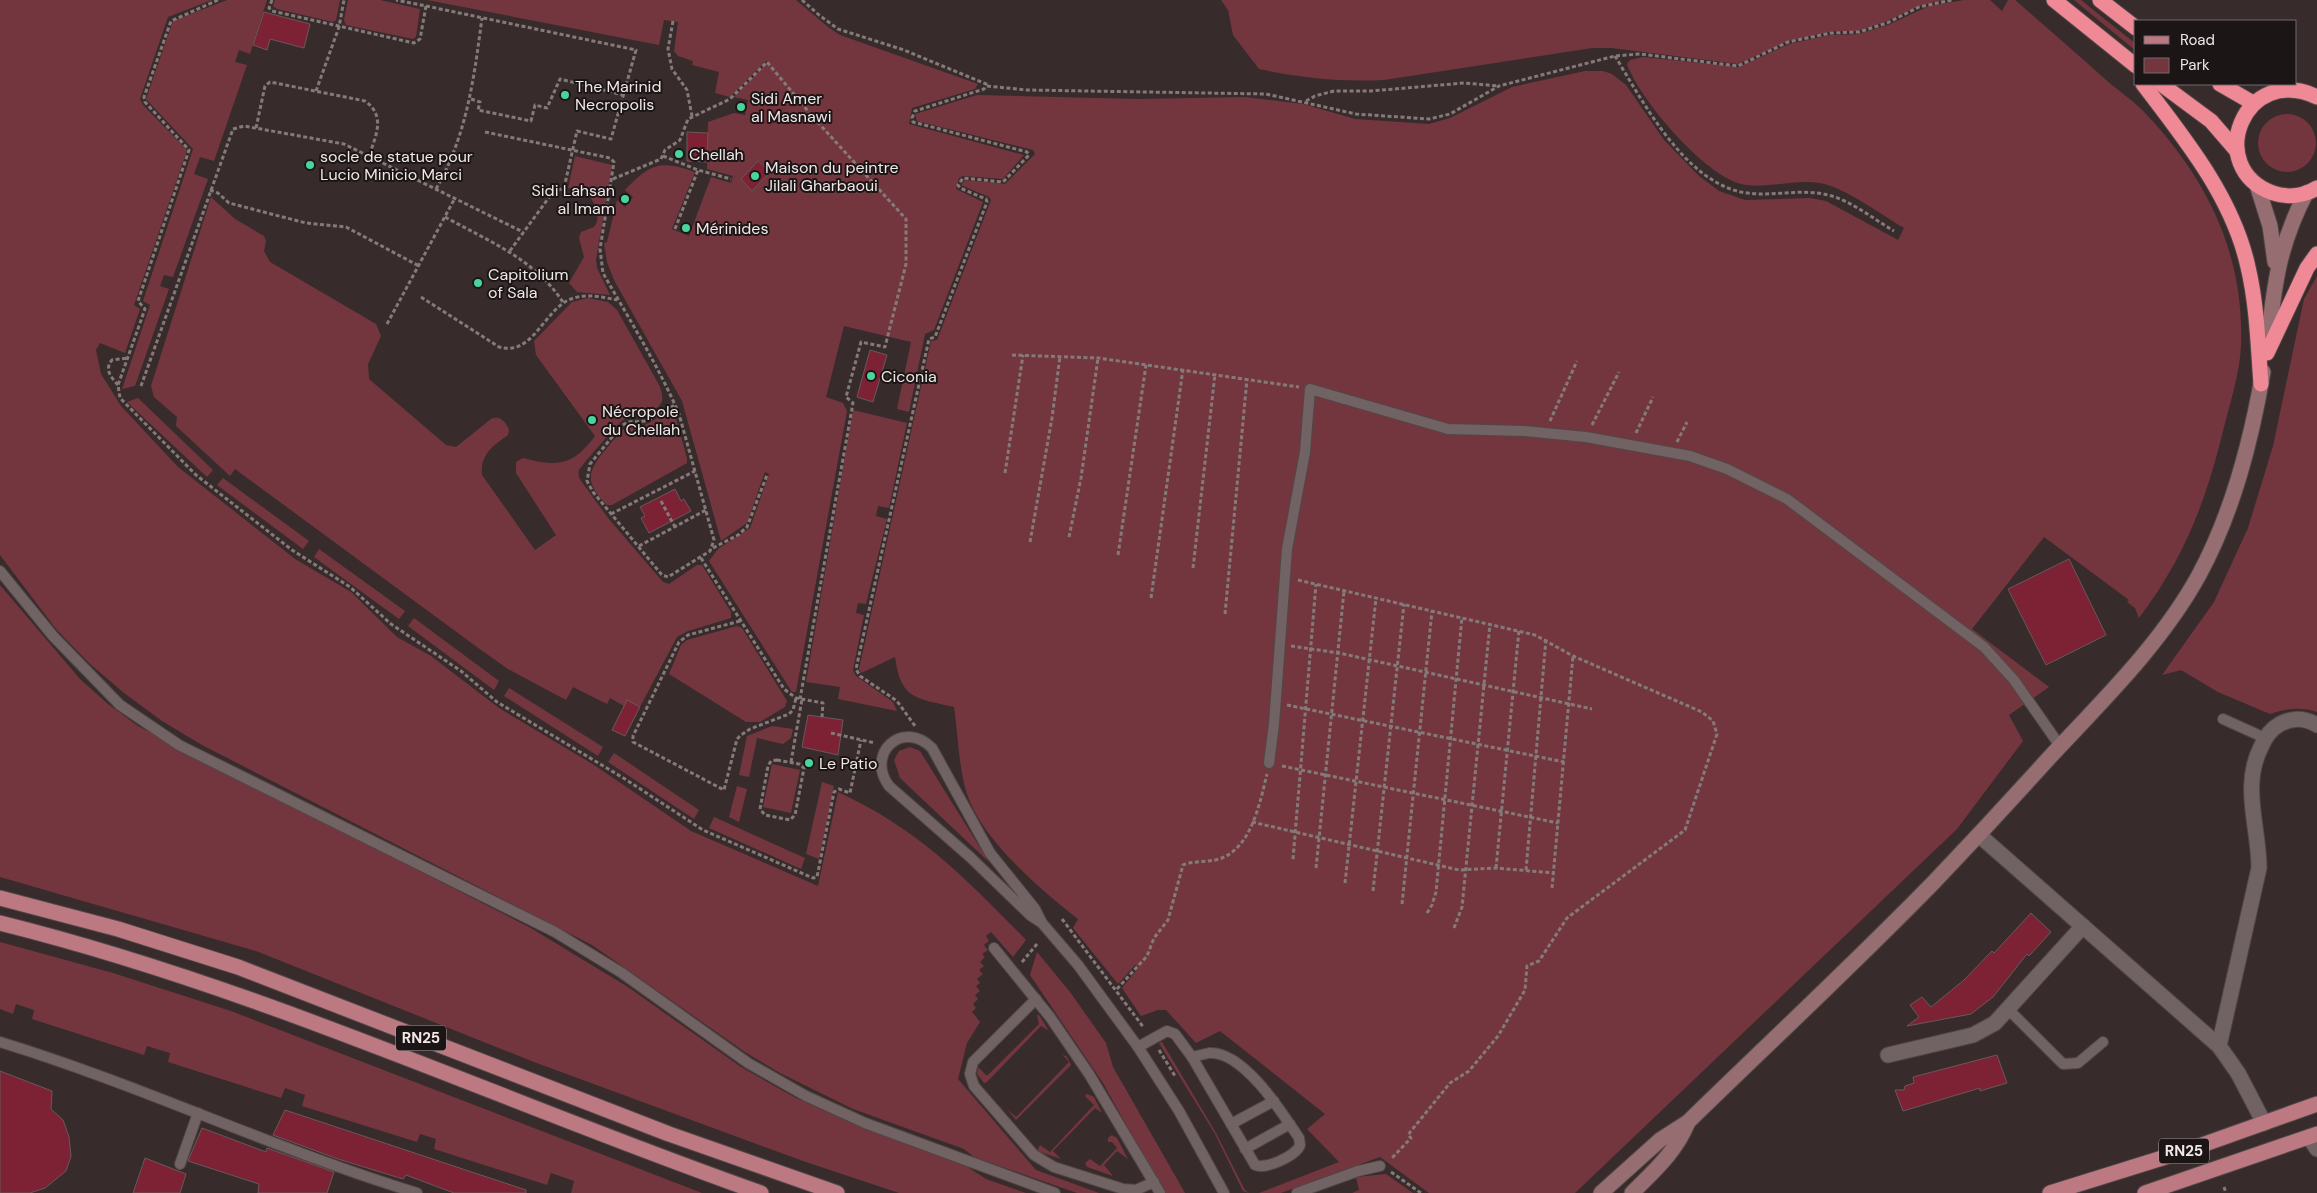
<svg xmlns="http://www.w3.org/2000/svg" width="2317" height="1193" font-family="'DM Sans',sans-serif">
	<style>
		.green { fill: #74363e; fill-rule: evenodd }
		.building { fill: #7c2234; stroke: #68595b }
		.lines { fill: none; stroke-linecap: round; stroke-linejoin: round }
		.lane-casing { stroke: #514747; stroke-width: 12 }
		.street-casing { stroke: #514747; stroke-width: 17 }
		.secondary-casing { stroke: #514747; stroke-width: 17 }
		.primary-casing { stroke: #514747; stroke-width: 17 }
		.highway-casing { stroke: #514747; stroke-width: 17 }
		.path { stroke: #857a7a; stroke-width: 3; stroke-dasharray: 4 2.5; stroke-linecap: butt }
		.lane { stroke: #716263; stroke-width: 10 }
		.street { stroke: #716263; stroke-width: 15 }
		.secondary { stroke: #966e72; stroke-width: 15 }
		.primary { stroke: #bc7981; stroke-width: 15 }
		.highway { stroke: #ee8995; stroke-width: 15 }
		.poi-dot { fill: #48d49d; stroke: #1c1516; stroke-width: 2 }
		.labels { text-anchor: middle; stroke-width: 4; stroke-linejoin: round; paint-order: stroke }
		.shield { fill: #1c1516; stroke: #b0a8a8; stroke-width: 1 }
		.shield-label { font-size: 15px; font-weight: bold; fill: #f0e7e7 }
		.poi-label { font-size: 16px; fill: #f0e7e7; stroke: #1c1516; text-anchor: start }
	</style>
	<rect width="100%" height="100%" fill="#382b2c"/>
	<g class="green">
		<path d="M 0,0 L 212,0 L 168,17 L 140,99 L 143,105 L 187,150 L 134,305 L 140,309 L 125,353 L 100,343 L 96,350 L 101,374 L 121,406 L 178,467 L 295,559 L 351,592 L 397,637 L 431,656 L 499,708 L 594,765 L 691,831 L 818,886 L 838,792 C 920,830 964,877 1026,940 L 1013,957 L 991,932 L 986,936 L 989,941 L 984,945 L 988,950 L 982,954 L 985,957 L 980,962 L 984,966 L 979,970 L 983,974 L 977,979 L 980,983 L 976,986 L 980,991 L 975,995 L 978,999 L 973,1004 L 976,1008 L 972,1012 L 980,1022 L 967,1043 L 958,1079 L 1036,1170 L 1099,1193 L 1077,1193 L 974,1157 L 964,1149 L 853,1109 L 780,1073 L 745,1052 L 592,945 L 202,745 L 162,721 L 124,693 L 89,663 L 56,629 L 0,555 Z"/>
		<polygon points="227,0 267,0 250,54 239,50 235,62 247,65 214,161 200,157 194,174 208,179 173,277 164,275 160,286 169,289 135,386 122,389 150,305 143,301 193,149 146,99 173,21"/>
		<polygon points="275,0 340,0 336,20 333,22 277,9 273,6"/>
		<polygon points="348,0 380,0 420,9 416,37 413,39 346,25 344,20"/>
		<path d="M 427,0 L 796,0 L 828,27 L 840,35 L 978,84 L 975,89 L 912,108 L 909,124 L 1024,155 L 1003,179 L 963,176 L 959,178 L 956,189 L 983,202 L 934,330 L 925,334 L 909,412 L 897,409 L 911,342 L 844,326 L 826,397 L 843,403 L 847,411 L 796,692 L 792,692 L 709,561 L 718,549 L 750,528 L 769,474 L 765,472 L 747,523 L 721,541 L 682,401 L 614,280 L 607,262 L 604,243 L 607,242 L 617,200 L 625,207 L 633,197 L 625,190 C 651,163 660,160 695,172 L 672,229 L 689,236 L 711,177 L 731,183 L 733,176 L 707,169 L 708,122 L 734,113 L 745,115 L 748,100 L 734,97 L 768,62 L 766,61 L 730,97 L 715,93 L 719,72 L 692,65 L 693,61 L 678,56 L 674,51 L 678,22 L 664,20 L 659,45 ZM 759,161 L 770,172 L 752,191 L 741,179 Z"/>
		<path d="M 1221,0 L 1943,0 L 1919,6 L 1887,21 L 1858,31 L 1833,31 L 1788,41 L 1738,64 L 1612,48 L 1592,48 L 1384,80 C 1341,82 1301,78 1259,69 L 1233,35 L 1228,10 Z"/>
		<path d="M 1964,0 L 1990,0 L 2002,11 L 2008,0 L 2015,0 C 2046,27 2076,53 2106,80 C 2119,91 2135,102 2146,114 C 2208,180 2244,254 2241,345 C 2240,372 2231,400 2224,427 C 2206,501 2185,557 2139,618 L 2135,608 L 2127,602 L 2129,600 L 2044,537 L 1972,629 L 2049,687 L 2009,715 L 2023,741 L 1957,829 L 1575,1193 L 1429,1193 L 1380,1157 L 1281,1193 L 1259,1193 L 1339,1162 L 1307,1129 L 1325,1114 L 1220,1031 L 1196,1043 L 1166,1010 L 1158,1010 L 1141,1016 L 1122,988 L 1139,967 L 1135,965 L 1118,984 L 1073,928 L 1078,919 C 1041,890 982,840 967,794 C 959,770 958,734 954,707 C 916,698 901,700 895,657 L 861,673 L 859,669 L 931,341 L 937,340 L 991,200 L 989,197 L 961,185 L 965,180 L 1005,184 L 1035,154 L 1033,150 L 917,121 L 915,114 L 977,95 L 1138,99 L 1245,97 L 1303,104 L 1355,119 L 1429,124 L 1450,118 L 1512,87 L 1585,71 L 1603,71 L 1612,74 L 1626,85 L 1664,140 L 1699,176 L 1719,191 L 1745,200 L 1810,198 L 1826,201 L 1898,240 L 1904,228 C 1880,214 1846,188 1820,183 C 1796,179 1771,188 1747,185 C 1709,182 1639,99 1627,64 L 1630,60 L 1643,57 L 1739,67 L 1789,44 L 1830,35 L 1859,34 L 1888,25 L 1929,6 Z"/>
		<polygon points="2074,0 2081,0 2136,44 2136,51"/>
		<circle cx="2287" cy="143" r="29"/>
		<path d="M 575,156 L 612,165 L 596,260 L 597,268 L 610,295 L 577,292 L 569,283 L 584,257 L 579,238 L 581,232 L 594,227 C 603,217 593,199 585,190 L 568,188 Z"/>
		<path d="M 211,197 L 235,219 L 264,236 L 266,241 L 264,251 L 270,262 L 376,324 L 381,336 L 368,364 L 369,379 L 446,445 L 456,447 L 491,419 C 500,415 506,422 509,430 L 508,435 C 493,446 480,454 482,475 L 535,550 L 556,535 L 516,473 L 516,462 L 523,458 C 557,467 573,466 595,436 L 536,355 L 534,341 L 572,302 L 588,298 L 608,302 L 617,310 L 658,383 C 674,415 641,411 623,420 C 619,422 582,465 579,470 C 578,474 579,474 579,478 L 608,518 L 663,582 L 669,584 L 697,565 L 702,565 L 731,612 L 731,618 L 688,631 L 677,637 L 640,707 L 628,701 L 624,706 L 610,698 L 607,704 L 573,687 L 566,700 L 508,669 L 481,650 L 235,469 L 230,476 L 176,426 L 177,417 L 154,397 L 151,386 Z"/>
		<path d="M 2317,276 L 2317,712 C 2300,707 2287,708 2270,714 L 2218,692 L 2181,670 L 2162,675 L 2214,602 L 2248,528 L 2273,446 L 2304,299 Z"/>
		<polygon points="138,398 213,470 207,477 127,402"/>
		<polygon points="853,410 907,423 889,508 878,506 876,516 887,519 866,604 858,603 856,613 864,615 853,670 856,676 893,702 897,711 838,699 840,687 806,682"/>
		<path d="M 668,412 L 672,412 L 675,415 L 687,458 L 687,463 L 612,505 L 607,505 C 584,482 587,471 607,448 C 613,441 619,433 626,427 L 645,425 Z"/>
		<polygon points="223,478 309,541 303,549 217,485"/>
		<polygon points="319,549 405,611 399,619 314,557"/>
		<polygon points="0,585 80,679 108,704 138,726 529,927 628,987 741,1067 794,1097 858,1126 966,1166 986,1179 1026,1193 899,1193 803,1161 534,1062 256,951 0,877"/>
		<polygon points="414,618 499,681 494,690 408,626"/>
		<polygon points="737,626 742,628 787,701 785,707 760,722 746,722 669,674 681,645 687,640"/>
		<polygon points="509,688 603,747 598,756 504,696"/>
		<polygon points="772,726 793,729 791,738 783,744 757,738 749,777 739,775 747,736"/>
		<polygon points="910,747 920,751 923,756 989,862 900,778 894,760 899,751"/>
		<polygon points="614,753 699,810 694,819 608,762"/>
		<polygon points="772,764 800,770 791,813 763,807"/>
		<polygon points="822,782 834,786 819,859 806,854"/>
		<polygon points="737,786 747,789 739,822 729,817"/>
		<polygon points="714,817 805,858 801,869 709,828"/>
		<polygon points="0,942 113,973 231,1011 702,1193 571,1193 574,1181 551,1173 547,1185 434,1149 436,1139 420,1134 417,1142 302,1106 305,1095 285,1088 281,1098 168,1062 170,1053 147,1046 144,1055 32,1019 34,1010 16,1004 13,1014 0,1009"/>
		<polygon points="1037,952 1070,992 1106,1043 1113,1067 1185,1193 1164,1193 1103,1083 1030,975"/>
		<polygon points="1037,1015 1039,1015 1049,1031 1041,1026 987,1082 984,1083 977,1074 978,1067 986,1075 988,1075 1039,1024"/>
		<polygon points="1162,1042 1216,1133 1245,1190 1249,1193 1243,1191 1215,1134 1159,1043"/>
		<polygon points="1062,1054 1067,1057 1071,1065 1016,1120 1007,1109 1016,1117 1069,1062"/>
		<polygon points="1087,1094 1094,1097 1102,1113 1095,1108 1053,1151 1061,1159 1037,1151 1040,1145 1050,1152 1094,1105 1085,1096"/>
		<polygon points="1112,1135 1117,1138 1128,1159 1117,1151 1104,1165 1113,1176 1087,1167 1085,1163 1090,1159 1100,1166 1117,1148 1112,1142 1108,1142 1108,1138"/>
		<polygon points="1386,1174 1413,1193 1352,1193 1359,1190 1356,1177"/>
	</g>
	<g class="building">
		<polygon points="264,12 310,24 304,48 270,39 267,50 253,45"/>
		<polygon points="687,132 708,133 707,162 687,161"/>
		<polygon points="758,161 770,172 752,191 741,179"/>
		<polygon points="870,350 887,355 873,402 857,397"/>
		<polygon points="675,489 681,501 684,499 691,511 649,533 641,518 645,516 640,507"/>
		<polygon points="2069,559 2106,635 2046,665 2008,589"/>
		<polygon points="627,700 640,707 625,736 612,730"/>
		<polygon points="808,715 843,720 838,755 802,747"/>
		<polygon points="2031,913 2051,932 2029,956 2027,954 1993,997 1971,1014 1907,1026 1919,1017 1910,1005 1922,997 1931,1007 1964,980 1992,951 1994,953"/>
		<polygon points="1997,1055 2007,1083 1980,1091 1980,1088 1903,1111 1895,1090 1904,1090 1905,1086 1914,1083 1913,1077"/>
		<polygon points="0,1071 52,1091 51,1109 63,1120 69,1137 71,1156 66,1171 45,1188 30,1193 0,1193"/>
		<polygon points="285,1110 526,1190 526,1193 454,1193 406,1175 403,1179 338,1159 273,1135"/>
		<polygon points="202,1128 266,1152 267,1148 334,1172 327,1193 258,1193 259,1184 188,1161"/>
		<polygon points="145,1158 186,1174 180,1193 133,1193"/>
	</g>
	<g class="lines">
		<defs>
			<g id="lane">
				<polyline points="0,571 53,636 120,705 179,745 555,932 622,973 748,1063 806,1096 865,1123 1055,1193"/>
				<polyline points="2223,719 2265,738"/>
				<polyline points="1269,763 1274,724 1287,549 1305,452 1310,389 1448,429 1524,431 1586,437 1690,456 1727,469 1787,499 1984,647 2014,680 2060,746"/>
				<path d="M 1042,923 L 1030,915 L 970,857 L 889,786 C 865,753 903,719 932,748 L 990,853 L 1035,909 L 1042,923 L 1078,965 L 1138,1047 L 1179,1111 L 1224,1193"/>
				<polyline points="994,948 1050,1017 1089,1074 1160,1193"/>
				<polyline points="1036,999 973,1062 970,1074 974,1086 1034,1155 1054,1167 1123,1189 1136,1190 1154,1182"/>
				<polyline points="2009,1010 2063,1064 2078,1063 2103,1042"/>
				<path d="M 0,1042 C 141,1085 276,1150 417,1193"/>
				<polyline points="1138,1047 1167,1031 1175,1034 1192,1057"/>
				<path d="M 1209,1053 C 1243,1050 1283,1114 1299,1138 L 1300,1145 C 1296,1156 1265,1170 1255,1165 L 1192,1057 Z"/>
				<polyline points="1231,1124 1274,1101"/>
				<polyline points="1245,1149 1290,1124"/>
				<polyline points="180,1164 198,1113"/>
				<polyline points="1297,1193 1358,1171 1380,1166"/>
			</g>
			<g id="street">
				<polyline points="1979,835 2219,1046 2238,1073 2264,1123"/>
				<path d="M 2219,1046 L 2259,868 C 2259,827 2241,786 2261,747 C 2265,737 2271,729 2280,724 C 2293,717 2305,718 2317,725"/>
				<polyline points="1888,1055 1973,1035 1995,1023 2083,926"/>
				<polyline points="2309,1137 2317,1149"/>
			</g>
			<g id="secondary">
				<polyline points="2257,185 2270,226 2275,262"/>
				<path d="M 2267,350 C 2274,289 2277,249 2306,193"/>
				<path d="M 1601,1193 L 1660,1140 L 1688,1122 C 1770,1042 1854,964 1934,882 C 1973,841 2011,800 2049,758 C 2103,700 2161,644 2199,575 C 2233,512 2251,442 2263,372"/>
				<path d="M 1632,1193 C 1654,1171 1676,1152 1688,1122"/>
			</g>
			<g id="primary">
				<polyline points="0,898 118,929 238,967 669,1134 837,1193"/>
				<path d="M 0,923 C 262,988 507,1104 761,1193"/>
				<polyline points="2050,1193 2188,1150 2317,1104"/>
				<polyline points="2145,1193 2317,1134"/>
			</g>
			<g id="highway">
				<polyline points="2054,0 2136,66"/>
				<polyline points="2100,0 2136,28"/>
				<path d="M 2143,84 C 2185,139 2233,198 2248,267 C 2257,305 2258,345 2261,384"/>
				<polyline points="2161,84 2211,121 2237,151"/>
				<polyline points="2220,84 2253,103"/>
				<path d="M 2317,97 C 2244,62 2203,168 2273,193 C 2288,198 2304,196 2317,188"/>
				<polyline points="2267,353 2307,268 2317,254"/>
			</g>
		</defs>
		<use href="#lane" class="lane-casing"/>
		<use href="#street" class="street-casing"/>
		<use href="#secondary" class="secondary-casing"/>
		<use href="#primary" class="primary-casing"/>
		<use href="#highway" class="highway-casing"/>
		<g class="path">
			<polyline points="218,0 171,21 144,97 145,102 189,150 138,301 145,309 118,385 120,398 196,475 292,550 350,587 391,624 461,671 497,702 625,779 703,830 813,878 817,877 834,792 839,789 850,793 861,740"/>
			<polyline points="272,0 269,8 272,11 414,43 420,39 426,6 396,0"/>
			<polyline points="802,0 819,15 838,29 904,50 986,84 984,89 915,111 912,118 913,122 1027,152 1029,155 1003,182 963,178 958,185 960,188 986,199 987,202 935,337 929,339 856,669 860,676 897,701 915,726"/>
			<polyline points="426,6 636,50 611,139 577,131 564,188 553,192 509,252"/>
			<polyline points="673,21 668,49 672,69 687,90 692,116"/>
			<path d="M 1615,56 C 1643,102 1682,176 1737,191 C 1763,198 1790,190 1816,193 C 1845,195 1870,217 1894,231"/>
			<polyline points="987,86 1027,90 1266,94 1356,114 1429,119 1450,114 1499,86 1615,56 1640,54 1738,66 1788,42 1831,33 1859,32 1887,23 1919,7 1952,0"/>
			<polyline points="316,91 339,27 344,0"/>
			<polyline points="471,99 480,102 478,110 531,121 535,105 547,108 560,79 623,95"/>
			<polyline points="1306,101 1315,96 1334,91 1371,91 1464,83 1499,86"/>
			<path d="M 256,128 L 265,86 L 270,82 L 365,101 C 386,116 376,135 369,156"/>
			<path d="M 485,132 L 610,158 L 614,162 L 600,249 L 603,273 C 629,319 658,365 679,414 L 714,540 L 710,551 L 668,577 L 662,575 L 593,492 L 587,481 L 590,464 L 621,426 L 628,422 L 647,421 L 675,405"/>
			<polyline points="663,156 698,170 731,179"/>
			<polyline points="613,179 661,159 665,150 680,140 688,119 730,99 767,62 813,117 906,219 906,264 885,347 861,342 846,397 853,403 800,699"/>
			<path d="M 436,189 C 467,135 474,78 482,18"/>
			<polyline points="210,190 218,193 229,203 306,223 346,227 419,266"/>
			<path d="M 445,217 C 490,242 533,258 563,302"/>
			<polyline points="675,229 698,170"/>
			<path d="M 421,297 L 499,347 C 533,357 544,309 571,299 C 586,293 602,297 617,300"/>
			<polyline points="387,324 455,198"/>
			<polyline points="1012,355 1098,358 1299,387"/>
			<path d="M 118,385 C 111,377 104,370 112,360 L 128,358"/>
			<polyline points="141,386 233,129 244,126 344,144 523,232"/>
			<polyline points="1550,421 1577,361"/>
			<polyline points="1592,425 1619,372"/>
			<polyline points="1636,433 1653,397"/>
			<polyline points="1677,442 1687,422"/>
			<polyline points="1005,473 1023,355"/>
			<polyline points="661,501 675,527"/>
			<polyline points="611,514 695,471"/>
			<polyline points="1069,537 1081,478 1098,358"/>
			<polyline points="1030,542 1052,418 1060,356"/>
			<polyline points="639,546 706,510"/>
			<polyline points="713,548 738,535 747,527 767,475"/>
			<polyline points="1118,555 1146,365"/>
			<polyline points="701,558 784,689 796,698 823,703 822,717"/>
			<polyline points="1193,568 1215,374"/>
			<polyline points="1298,580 1535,635 1573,656 1702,712 1713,721 1717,734 1685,830 1567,918 1539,961 1527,966 1525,990 1498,1036 1469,1071 1450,1083 1411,1131 1408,1135 1411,1138 1391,1159"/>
			<polyline points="1151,598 1183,369"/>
			<polyline points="1225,614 1247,379"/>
			<polyline points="740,621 688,635 679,642 633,736 633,742 724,790 737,739 741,735 750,729 789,714 793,710 796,698"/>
			<polyline points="1291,646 1339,653 1592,709"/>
			<polyline points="1287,705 1564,762"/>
			<polyline points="831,733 875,743"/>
			<polygon points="777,760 799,764 804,768 795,815 790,820 765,815 760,809 768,766 771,761"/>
			<polyline points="791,762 802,699"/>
			<polyline points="1282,766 1558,823"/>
			<polyline points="1252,822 1459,870 1496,868 1554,873"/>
			<polyline points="1293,859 1316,584"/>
			<polyline points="1316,868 1344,591"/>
			<polyline points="1496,868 1519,630"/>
			<polyline points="1526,870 1546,639"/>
			<polyline points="1345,883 1376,598"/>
			<polyline points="1552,888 1573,656"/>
			<polyline points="1373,891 1404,604"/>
			<polyline points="1402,904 1432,611"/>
			<polyline points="1427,913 1432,905 1436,892 1462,617"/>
			<polyline points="1062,919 1144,1028"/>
			<polyline points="1454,928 1462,907 1490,624"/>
			<polyline points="1022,962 1037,944"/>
			<path d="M 1117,989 L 1147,956 L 1154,938 L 1168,920 L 1183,865 C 1195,860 1210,863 1222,858 C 1252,846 1260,802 1267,774"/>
			<polyline points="1159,1050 1175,1076"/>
			<polyline points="1391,1172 1421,1193"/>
			<polyline points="2224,1187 2226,1193"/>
		</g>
		<use href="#lane" class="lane"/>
		<use href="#street" class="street"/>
		<use href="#secondary" class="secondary"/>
		<use href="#primary" class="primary"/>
		<use href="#highway" class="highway"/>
	</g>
	<g class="poi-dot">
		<circle cx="565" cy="95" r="5"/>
		<circle cx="741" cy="107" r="5"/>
		<circle cx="679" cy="154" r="5"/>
		<circle cx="310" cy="165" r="5"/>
		<circle cx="755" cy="176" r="5"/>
		<circle cx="625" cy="199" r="5"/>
		<circle cx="686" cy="228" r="5"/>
		<circle cx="478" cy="283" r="5"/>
		<circle cx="871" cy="376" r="5"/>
		<circle cx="592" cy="420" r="5"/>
		<circle cx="809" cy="763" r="5"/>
	</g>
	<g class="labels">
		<g class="shield">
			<rect x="396" y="1025.5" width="50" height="25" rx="4"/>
			<rect x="2159" y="1138.5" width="50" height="25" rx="4"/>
		</g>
		<g class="shield-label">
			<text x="421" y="1043">RN25</text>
			<text x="2184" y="1156">RN25</text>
		</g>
		<g class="poi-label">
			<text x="575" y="92">The Marinid<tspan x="575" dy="18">Necropolis</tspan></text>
			<text x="751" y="104">Sidi Amer<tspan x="751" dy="18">al Masnawi</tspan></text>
			<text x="689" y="160">Chellah</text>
			<text x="320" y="162">socle de statue pour<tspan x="320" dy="18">Lucio Minicio Marci</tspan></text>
			<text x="765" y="173">Maison du peintre<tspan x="765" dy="18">Jilali Gharbaoui</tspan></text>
			<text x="615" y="196" text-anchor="end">Sidi Lahsan<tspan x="615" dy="18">al Imam</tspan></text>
			<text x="696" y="234">Mérinides</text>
			<text x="488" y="280">Capitolium<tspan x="488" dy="18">of Sala</tspan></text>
			<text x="881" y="382">Ciconia</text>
			<text x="602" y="417">Nécropole<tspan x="602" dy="18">du Chellah</tspan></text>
			<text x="819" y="769">Le Patio</text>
		</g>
	</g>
	<rect x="2134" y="20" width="162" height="65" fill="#1c1516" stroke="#71696a"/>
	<rect x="2144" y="36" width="25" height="8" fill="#bc7981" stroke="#71696a"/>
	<text x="2180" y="45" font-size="15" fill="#f0e7e7">Road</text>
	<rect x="2144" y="58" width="25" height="15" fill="#74363e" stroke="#71696a"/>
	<text x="2180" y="70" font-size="15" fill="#f0e7e7">Park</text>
</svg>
